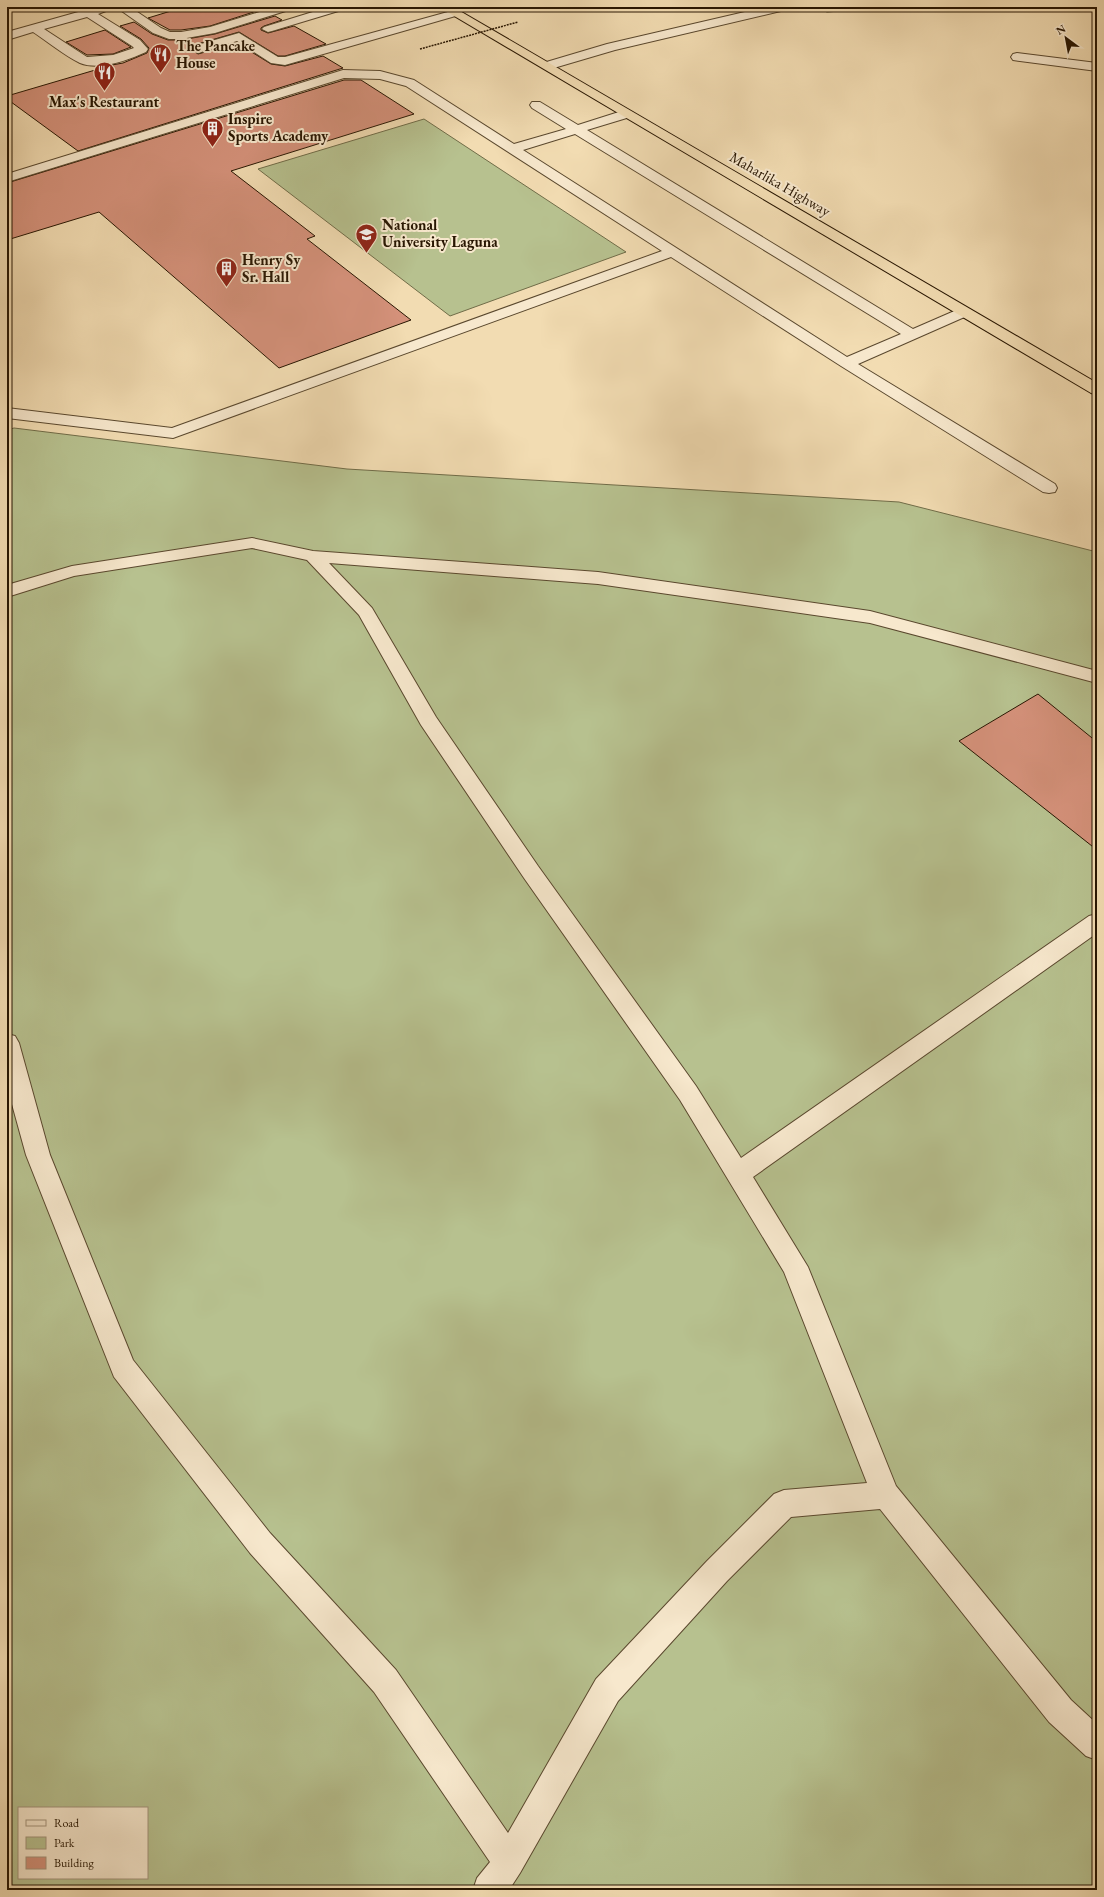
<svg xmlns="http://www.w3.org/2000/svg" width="1104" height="1897" font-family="'EB Garamond',serif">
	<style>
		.green { fill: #b7c18f; stroke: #706c48; fill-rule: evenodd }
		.building { fill: #d4917a; stroke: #281602 }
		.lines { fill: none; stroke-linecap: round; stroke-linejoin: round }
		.lane-casing { stroke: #5a482e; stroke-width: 2 }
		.street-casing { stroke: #5a482e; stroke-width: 2 }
		.highway-casing { stroke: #281602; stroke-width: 2 }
		.lane { fill: #f7e8cd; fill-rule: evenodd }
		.street { fill: #f7e8cd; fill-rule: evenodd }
		.highway { fill: #f2dcb2; fill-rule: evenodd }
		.path-bridge { stroke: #281602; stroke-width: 1.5; stroke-dasharray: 2 1; stroke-linecap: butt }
		.labels { text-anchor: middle; stroke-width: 4; stroke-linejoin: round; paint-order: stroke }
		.far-poi-label { font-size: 15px; font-weight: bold; fill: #281602; stroke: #f7e8cd; text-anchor: start }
		.far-street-label { font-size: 15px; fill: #281602; stroke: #f7e8cd }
	</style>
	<rect width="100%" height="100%" fill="#f2dcb2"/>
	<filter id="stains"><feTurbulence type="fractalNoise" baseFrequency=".005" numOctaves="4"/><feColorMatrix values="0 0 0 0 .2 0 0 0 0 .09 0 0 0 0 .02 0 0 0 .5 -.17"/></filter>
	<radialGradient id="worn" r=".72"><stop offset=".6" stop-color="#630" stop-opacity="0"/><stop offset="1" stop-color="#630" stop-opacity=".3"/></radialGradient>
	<g class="green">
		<polygon points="814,7 889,7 827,12"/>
		<polygon points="424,119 626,252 450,316 258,169"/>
		<path d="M 14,428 L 347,469 L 899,502 L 1097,552 L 1097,1890 L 7,1890 L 7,430 ZM 19,1808 L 147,1808 L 147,1878 L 19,1878 Z"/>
	</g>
	<g class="building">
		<polygon points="184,7 258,7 263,9 210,26 181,30 170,30 148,18"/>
		<polygon points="275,16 282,20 264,26 261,28 261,30 268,33 294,26 326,44 285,56 278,56 239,32 194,45 191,49 198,54 237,43 271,64 285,66 323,56 343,68 78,151 7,99 7,96 102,68 101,67 123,63 147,53 149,48 141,39 120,26 134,22 152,34 168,40 181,40 215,34"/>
		<polygon points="105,30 131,47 113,54 87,55 66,42"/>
		<polygon points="344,80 361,80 414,114 231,171 315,236 307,239 411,320 279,368 99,212 7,240 7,183"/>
		<polygon points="1038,694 1097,742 1097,850 959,741"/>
	</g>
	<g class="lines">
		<defs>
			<g id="lane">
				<path d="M 96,7 L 106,7 L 108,9 L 106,11 L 98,14 L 140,40 L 148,49 L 146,52 C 128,60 100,71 80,63 C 65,56 47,41 33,32 L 7,40 L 7,32 ZM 87,17 L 132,46 L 134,48 L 113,55 L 87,57 L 44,29 Z"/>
				<polygon points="116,7 130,7 161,28 170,32 181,32 210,27 276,7 294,7 292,9 215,33 181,39 169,39 153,33"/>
				<polygon points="329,7 347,7 345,9 272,31 268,32 262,29 264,27"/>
				<polygon points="791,7 785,10 615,50 547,70 541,66 543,63 607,44 762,8"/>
				<polygon points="455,10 461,13 459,15 285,65 271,63 237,41 198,53 192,49 194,46 239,33 278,57 285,57"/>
				<polygon points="1017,53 1097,63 1097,71 1013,60 1011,57 1013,54"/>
				<path d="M 343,70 L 380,71 L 414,80 L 514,144 L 566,129 L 532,108 L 530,105 L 532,102 L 540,102 L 578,125 L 622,111 L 630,111 L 632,114 L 630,117 L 587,130 L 913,329 L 959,309 L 969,309 L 971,312 L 969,315 L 858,364 L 1055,484 L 1057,488 L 1055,492 L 1049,493 L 1043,492 L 841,366 L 671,257 L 173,438 L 7,418 L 7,408 L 172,428 L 662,251 L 406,86 L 380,79 L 344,78 L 7,182 L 7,174 ZM 575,134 L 901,334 L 847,357 L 523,150 Z"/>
			</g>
			<polygon id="street" points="252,538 313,551 598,572 870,611 1097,671 1097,683 870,623 598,584 329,563 372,608 436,717 538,866 696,1086 741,1158 1089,916 1097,914 1097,933 753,1177 808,1267 896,1486 1071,1700 1097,1724 1097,1760 1086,1756 1049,1722 880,1509 791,1517 727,1581 618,1701 520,1873 509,1890 473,1890 477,1878 490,1862 374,1692 250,1553 114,1377 26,1155 7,1086 7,1034 15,1036 19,1043 50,1155 133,1360 270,1533 396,1670 508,1833 596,1679 707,1561 774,1494 784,1490 867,1483 784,1272 680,1100 524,878 421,725 359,615 307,560 252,548 74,576 7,597 7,585 72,566"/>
			<polygon id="highway" points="439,7 453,7 1097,383 1097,395 1091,393"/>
		</defs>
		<use href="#lane" class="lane-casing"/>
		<use href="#street" class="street-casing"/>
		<use href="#highway" class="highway-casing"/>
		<use href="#lane" class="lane"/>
		<use href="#street" class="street"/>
		<use href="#highway" class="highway"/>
		<polyline class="path-bridge" points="420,49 518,22"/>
	</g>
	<defs>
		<symbol id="restaurant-pin" viewBox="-11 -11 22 30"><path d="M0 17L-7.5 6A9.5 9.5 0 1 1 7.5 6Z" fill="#8f2418" stroke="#f7e8cd"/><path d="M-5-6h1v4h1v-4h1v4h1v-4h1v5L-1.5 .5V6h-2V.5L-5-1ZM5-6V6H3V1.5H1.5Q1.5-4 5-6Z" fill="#fff"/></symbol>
		<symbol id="building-pin" viewBox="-11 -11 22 30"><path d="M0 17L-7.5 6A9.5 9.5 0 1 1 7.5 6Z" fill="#8f2418" stroke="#f7e8cd"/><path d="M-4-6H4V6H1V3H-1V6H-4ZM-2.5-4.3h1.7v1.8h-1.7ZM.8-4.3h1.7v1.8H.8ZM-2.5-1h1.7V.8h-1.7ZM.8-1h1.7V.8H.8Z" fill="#fff"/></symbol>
		<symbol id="university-pin" viewBox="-11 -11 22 30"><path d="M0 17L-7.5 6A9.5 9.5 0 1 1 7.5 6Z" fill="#8f2418" stroke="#f7e8cd"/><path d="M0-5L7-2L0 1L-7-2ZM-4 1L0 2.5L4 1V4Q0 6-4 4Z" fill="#fff"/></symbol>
	</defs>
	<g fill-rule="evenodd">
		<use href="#restaurant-pin" x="148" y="42" width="25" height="34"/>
		<use href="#restaurant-pin" x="92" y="60" width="25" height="34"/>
		<use href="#building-pin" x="200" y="116" width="25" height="34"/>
		<use href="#university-pin" x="354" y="222" width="25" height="34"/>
		<use href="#building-pin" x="214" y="256" width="25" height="34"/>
	</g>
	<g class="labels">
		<g class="far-poi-label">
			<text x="176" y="51">The Pancake<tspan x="176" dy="17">House</tspan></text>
			<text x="104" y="107" text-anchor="middle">Max's Restaurant</text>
			<text x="228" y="124">Inspire<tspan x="228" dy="17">Sports Academy</tspan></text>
			<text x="382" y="230">National<tspan x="382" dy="17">University Laguna</tspan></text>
			<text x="242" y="265">Henry Sy<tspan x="242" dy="17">Sr. Hall</tspan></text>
		</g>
		<g class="far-street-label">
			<text transform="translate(780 184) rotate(30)" y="5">Maharlika Highway</text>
		</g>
	</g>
	<rect width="1104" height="1897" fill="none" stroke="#f2dcb2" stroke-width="24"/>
	<rect x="8" y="8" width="1088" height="1881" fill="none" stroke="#281602" stroke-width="2"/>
	<rect x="12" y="12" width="1080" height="1873" fill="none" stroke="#281602"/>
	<rect x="18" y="1807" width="130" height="72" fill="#f7e8cd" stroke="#a4947c"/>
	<rect x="26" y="1820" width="20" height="6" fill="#f7e8cd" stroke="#a4947c"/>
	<text x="54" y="1827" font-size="12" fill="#281602">Road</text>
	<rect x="26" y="1837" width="20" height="12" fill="#b7c18f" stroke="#a4947c"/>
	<text x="54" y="1847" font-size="12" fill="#281602">Park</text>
	<rect x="26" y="1857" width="20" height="12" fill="#d4917a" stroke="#a4947c"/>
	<text x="54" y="1867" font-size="12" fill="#281602">Building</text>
	<g transform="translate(1066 38) rotate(328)" stroke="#f7e8cd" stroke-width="3" paint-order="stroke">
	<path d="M0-3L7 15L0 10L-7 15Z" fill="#281602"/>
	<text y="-6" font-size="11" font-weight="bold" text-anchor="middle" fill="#281602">N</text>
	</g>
	<rect width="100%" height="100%" filter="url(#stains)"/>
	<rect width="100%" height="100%" fill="url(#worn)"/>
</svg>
